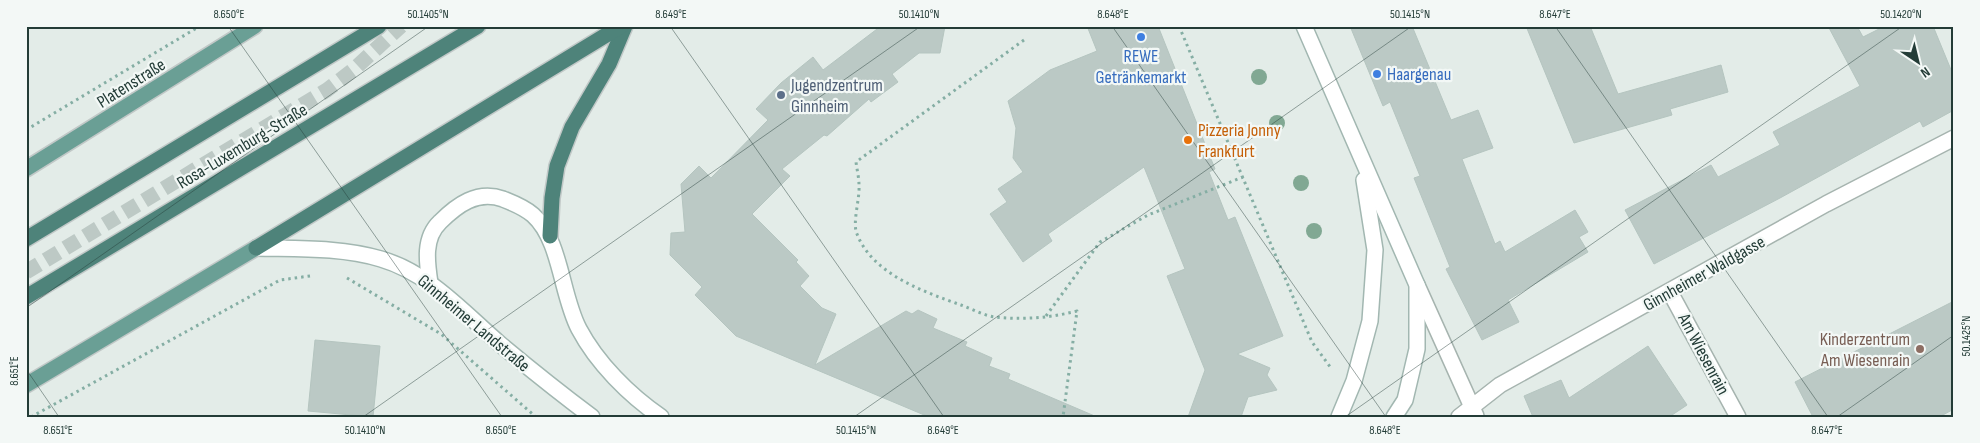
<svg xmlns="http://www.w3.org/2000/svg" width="1980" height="443" font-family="'Sofia Sans Condensed',sans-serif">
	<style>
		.building { fill: #bbc9c5; stroke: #b5c5c0 }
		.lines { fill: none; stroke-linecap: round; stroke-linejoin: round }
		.primary-tunnel { stroke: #bdc9c5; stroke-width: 15; stroke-dasharray: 15 8; stroke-linecap: butt }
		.minor-casing { stroke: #a6b4af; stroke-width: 18 }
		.secondary-casing { stroke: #a2b7b1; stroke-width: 18 }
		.primary-casing { stroke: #c1c8c7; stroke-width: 18 }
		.trunk-casing { stroke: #c1c8c7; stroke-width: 18 }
		.path { stroke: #85aea4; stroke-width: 3; stroke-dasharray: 2.5 4; stroke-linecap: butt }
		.minor { stroke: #fff; stroke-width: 15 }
		.secondary { stroke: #fff; stroke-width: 15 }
		.primary { stroke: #6a9f95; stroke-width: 15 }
		.trunk { stroke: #4e837a; stroke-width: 15 }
		.tree { fill: #81a893 }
		.ticks { fill: none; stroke: #233c37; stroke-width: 1; stroke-opacity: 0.45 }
		.shop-dot { fill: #3f7fe0; stroke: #f3f8f6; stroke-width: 2 }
		.service-dot { fill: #5c6f8a; stroke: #f3f8f6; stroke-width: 2 }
		.food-dot { fill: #e8710a; stroke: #f3f8f6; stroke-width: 2 }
		.education-dot { fill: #8d6e63; stroke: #f3f8f6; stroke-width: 2 }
		.labels { text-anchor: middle; stroke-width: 4.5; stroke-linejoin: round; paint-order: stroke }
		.shop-label { font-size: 18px; fill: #366cbe; stroke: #f3f8f6 }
		.street-label { font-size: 18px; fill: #233c37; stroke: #f3f8f6 }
		.service-label { font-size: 18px; fill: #4e5e75; stroke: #f3f8f6; text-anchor: start }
		.food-label { font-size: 18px; fill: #c56008; stroke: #f3f8f6; text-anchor: start }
		.education-label { font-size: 18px; fill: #785e54; stroke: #f3f8f6; text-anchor: end }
		.neatline { fill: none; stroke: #233c37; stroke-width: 2 }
		.ticks-label { font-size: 12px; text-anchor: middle; fill: #233c37 }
	</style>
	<rect width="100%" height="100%" fill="#e3ece8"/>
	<g class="building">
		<polygon points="881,26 945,26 940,53 919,53 892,74 898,82 871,102 869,99 827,136 824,135 782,169 790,176 752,214 798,260 796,262 809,276 800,286 822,308 836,314 815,365 906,311 912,314 918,310 937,319 933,328 967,342 965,346 992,358 989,366 1010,374 1008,379 1097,417 929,417 736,336 695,295 702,287 670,255 671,233 685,232 681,184 699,166 711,178 768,120 756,109 781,83 813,57 823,70"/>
		<polygon points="1087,26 1158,26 1215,169 1209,172 1228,220 1235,217 1283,336 1237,354 1270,368 1267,375 1277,390 1248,397 1241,417 1188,417 1205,370 1167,276 1185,269 1144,167 1048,234 1052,241 1023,262 990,214 1007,202 998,189 1023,172 1013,158 1016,128 1008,101 1050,70 1097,51"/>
		<polygon points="1350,26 1412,26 1451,120 1478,110 1493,148 1462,159 1495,244 1500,241 1505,252 1575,210 1588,232 1579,237 1588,252 1508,300 1519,322 1482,340 1446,269 1450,267 1414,178 1420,176 1390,102 1383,106"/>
		<polygon points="1526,26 1590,26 1618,94 1721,65 1728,92 1670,109 1672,115 1574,143"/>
		<polygon points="1828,26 1857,26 1863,37 1885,26 1933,26 1954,77 1954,110 1923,127 1920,121 1780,198 1654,264 1625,210 1711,165 1718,177 1780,145 1773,132 1860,86"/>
		<polygon points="1954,301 1954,409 1939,417 1813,417 1795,382"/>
		<polygon points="315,340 380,346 373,417 308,411"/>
		<polygon points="1648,346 1687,405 1669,417 1533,417 1524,396 1561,380 1569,398"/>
	</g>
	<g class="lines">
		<polyline class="primary-tunnel" points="26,272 327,90 352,71 401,26"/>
		<defs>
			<g id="minor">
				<polyline points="1417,285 1476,416"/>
				<polyline points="1670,292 1738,417"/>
				<polyline points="1459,417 1500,385 1826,204 1954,138"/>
			</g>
			<g id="secondary">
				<polyline points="1304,26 1417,285 1417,349 1405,400 1394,417"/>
				<path d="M 256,248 C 297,249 341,247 381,259 C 429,273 463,312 500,344 C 530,369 560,393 592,417"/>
				<path d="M 430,283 C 427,263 423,238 440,222 C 457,205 477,190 503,199 C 513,203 524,207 533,215 C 561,240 561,295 579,329 C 597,363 629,395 661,417"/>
				<polyline points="1339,417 1354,381 1370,321 1375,250 1364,180"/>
			</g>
			<g id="primary">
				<polyline points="26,169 255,26"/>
				<polyline points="26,385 256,248"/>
			</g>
			<g id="trunk">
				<polyline points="550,236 552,198 557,166 572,127 609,64 625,26"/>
				<polyline points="26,239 379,26"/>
				<polyline points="256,248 621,26"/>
				<polyline points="26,297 478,26"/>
			</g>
		</defs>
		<use href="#minor" class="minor-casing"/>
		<use href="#secondary" class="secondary-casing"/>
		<use href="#primary" class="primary-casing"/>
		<use href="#trunk" class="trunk-casing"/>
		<g class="path">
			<polyline points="1179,26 1312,342 1331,368"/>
			<path d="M 1024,40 L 856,162 C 857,170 859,178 859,185 C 860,199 852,223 857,234 C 873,275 925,292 961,305 C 972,309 983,315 994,317 C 1022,320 1050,318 1077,311 L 1063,417"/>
			<polyline points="26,130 200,26"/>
			<polyline points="347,278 441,334 536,417"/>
			<polyline points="1046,316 1100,242 1148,215 1243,177"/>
			<polyline points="31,417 280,280 310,276"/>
		</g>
		<use href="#minor" class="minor"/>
		<use href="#secondary" class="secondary"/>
		<use href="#primary" class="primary"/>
		<use href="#trunk" class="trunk"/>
	</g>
	<g class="tree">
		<circle cx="1259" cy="77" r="8"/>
		<circle cx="1277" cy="123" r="8"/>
		<circle cx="1301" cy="183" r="8"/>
		<circle cx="1314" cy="231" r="8"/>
	</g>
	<path class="ticks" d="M 228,26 L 502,417M 670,26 L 944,417M 1112,26 L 1386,417M 1555,26 L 1828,417M 26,308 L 429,26M 26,369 L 59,417M 363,417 L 921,26M 854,417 L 1412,26M 1345,417 L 1903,26M 1837,417 L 1954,335"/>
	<g class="shop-dot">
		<circle cx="1141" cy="37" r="5"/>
		<circle cx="1377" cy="74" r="5"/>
	</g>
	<circle class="service-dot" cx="781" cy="95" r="5"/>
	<circle class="food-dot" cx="1188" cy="140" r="5"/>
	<circle class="education-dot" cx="1920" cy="349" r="5"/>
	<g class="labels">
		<g class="shop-label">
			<text x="1141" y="62">REWE<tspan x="1141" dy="21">Getränkemarkt</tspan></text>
			<text x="1387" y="80" text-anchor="start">Haargenau</text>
		</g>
		<g class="street-label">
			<text transform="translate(131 83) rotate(-32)" y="6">Platenstraße</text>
			<text transform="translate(242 146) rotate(-31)" y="6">Rosa-Luxemburg-Straße</text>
			<text transform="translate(1704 273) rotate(-29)" y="6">Ginnheimer Waldgasse</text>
			<text transform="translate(474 323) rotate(40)" y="6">Ginnheimer Landstraße</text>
			<text transform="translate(1704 354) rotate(62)" y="6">Am Wiesenrain</text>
		</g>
		<g class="service-label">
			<text x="791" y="91">Jugendzentrum<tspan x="791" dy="21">Ginnheim</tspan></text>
		</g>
		<g class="food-label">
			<text x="1198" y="136">Pizzeria Jonny<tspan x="1198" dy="21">Frankfurt</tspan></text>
		</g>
		<g class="education-label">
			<text x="1910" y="345">Kinderzentrum<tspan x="1910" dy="21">Am Wiesenrain</tspan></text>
		</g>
	</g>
	<rect width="1980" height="443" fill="none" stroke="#f3f8f6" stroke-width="55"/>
	<g transform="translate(1918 62) rotate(145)" stroke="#f3f8f6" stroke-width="4" paint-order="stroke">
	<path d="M0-4L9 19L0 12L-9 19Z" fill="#233c37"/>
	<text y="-8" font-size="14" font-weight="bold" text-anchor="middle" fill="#233c37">N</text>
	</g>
	<rect x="28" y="28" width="1924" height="388" class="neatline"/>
	<g class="ticks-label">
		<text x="229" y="18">8.650°E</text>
		<text x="428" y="18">50.1405°N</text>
		<text x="671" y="18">8.649°E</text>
		<text x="919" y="18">50.1410°N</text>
		<text x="1113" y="18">8.648°E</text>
		<text x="1410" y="18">50.1415°N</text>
		<text x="1555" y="18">8.647°E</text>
		<text x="1901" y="18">50.1420°N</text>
		<text transform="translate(1966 336) rotate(-90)" y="4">50.1425°N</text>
		<text transform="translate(14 371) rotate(-90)" y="4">8.651°E</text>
		<text x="58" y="434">8.651°E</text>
		<text x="365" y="434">50.1410°N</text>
		<text x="501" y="434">8.650°E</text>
		<text x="856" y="434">50.1415°N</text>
		<text x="943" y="434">8.649°E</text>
		<text x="1385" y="434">8.648°E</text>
		<text x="1827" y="434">8.647°E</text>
	</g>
</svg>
